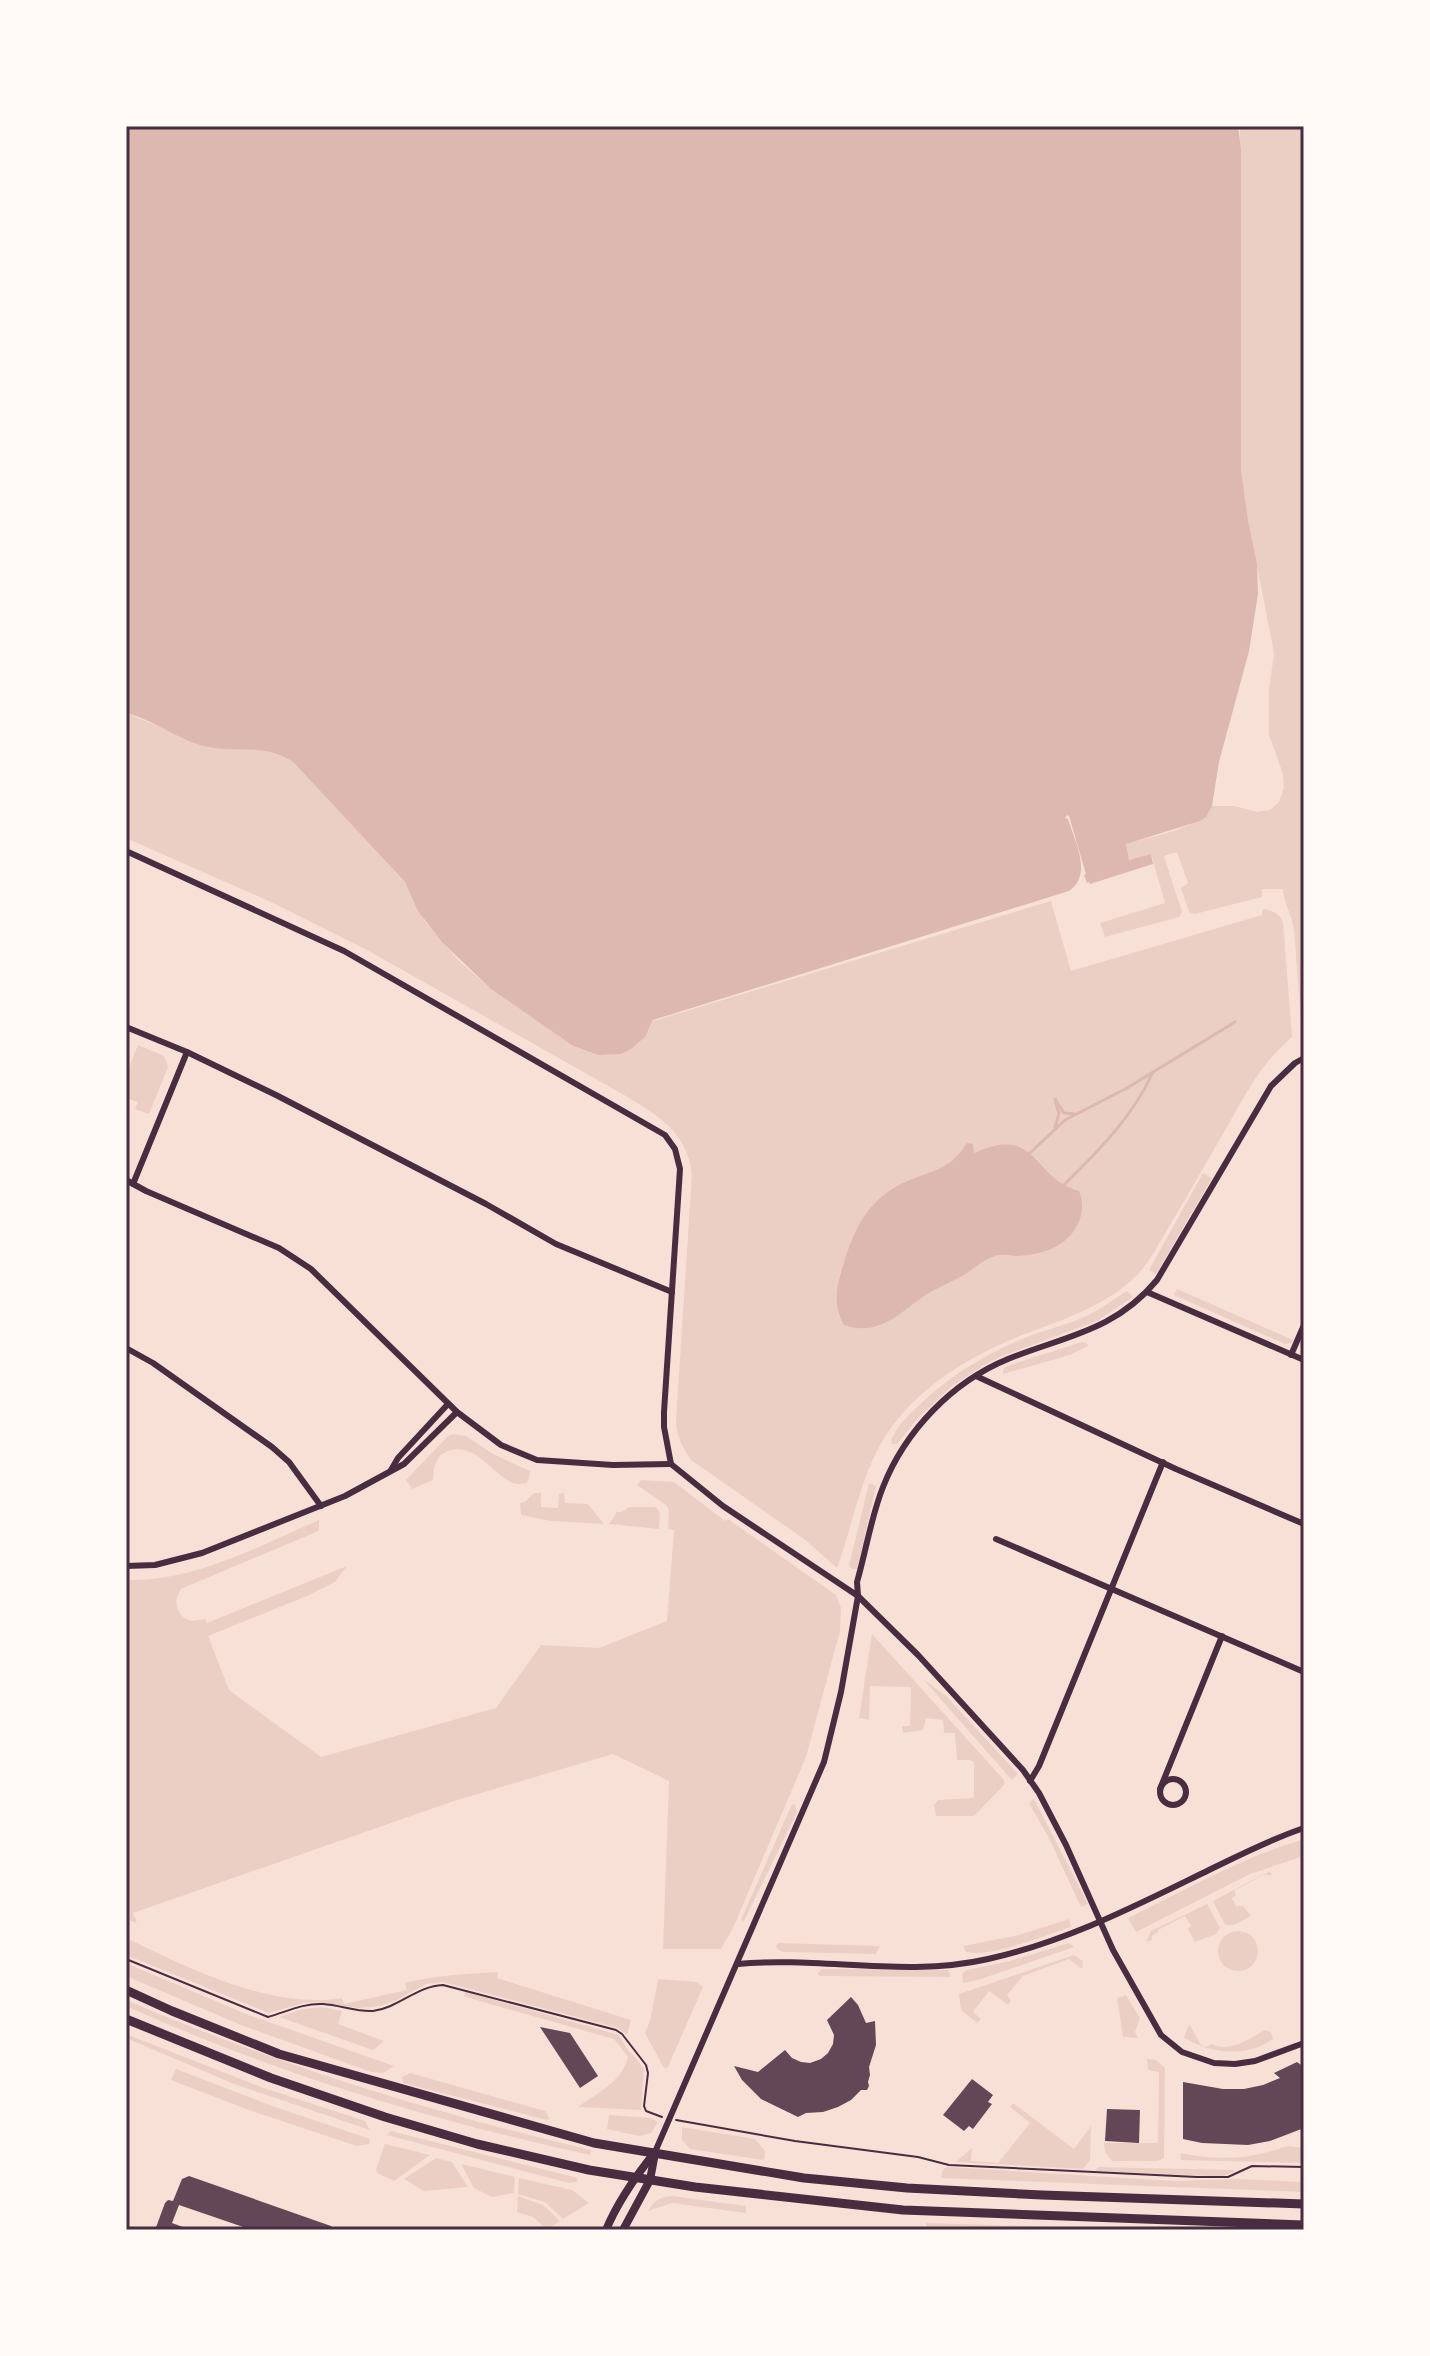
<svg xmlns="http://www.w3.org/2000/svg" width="1430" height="2356" font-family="'Fira Sans',sans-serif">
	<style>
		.green { fill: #ebcfc5 }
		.water { fill: #dcb8b0 }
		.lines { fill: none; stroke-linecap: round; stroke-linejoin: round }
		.stream { stroke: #dcb8b0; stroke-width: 3 }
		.building { fill: #644757 }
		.path { stroke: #4a2c40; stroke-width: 2 }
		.minor { stroke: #4a2c40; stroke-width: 6 }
		.secondary { stroke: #4a2c40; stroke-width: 8 }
		.primary { stroke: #4a2c40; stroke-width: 9 }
		.neatline { fill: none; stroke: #4a2c40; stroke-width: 3 }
	</style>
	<rect width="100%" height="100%" fill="#f7e1d7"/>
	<g class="green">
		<path d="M 1240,126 L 1304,126 L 1304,1034 L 1302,1035 L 1294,929 C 1292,915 1284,904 1283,889 L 1262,889 L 1262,897 L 1195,914 L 1189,912 L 1181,888 L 1188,883 L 1177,852 L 1164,856 L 1182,912 L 1179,917 L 1105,937 L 1100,923 L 1165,903 L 1151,854 L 1129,861 L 1125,844 C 1148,837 1202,829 1212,806 L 1235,806 L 1257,812 L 1270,810 L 1279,802 L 1284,788 L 1283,774 L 1269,735 L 1269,690 L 1274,653 L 1248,520 L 1241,469 Z"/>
		<path d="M 126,713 L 210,747 L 273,751 L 294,763 L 405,882 L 425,921 L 458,960 L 491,989 L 573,1046 C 608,1061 637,1058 653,1021 L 1051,901 L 1071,971 L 1262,915 L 1263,909 C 1273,911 1279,913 1283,922 L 1292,1037 C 1260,1065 1249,1089 1228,1125 C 1208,1160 1188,1195 1167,1230 C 1159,1243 1151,1259 1141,1271 C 1111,1304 1065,1319 1025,1334 C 966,1357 905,1394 876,1453 C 858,1489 851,1530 837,1568 L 804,1539 L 691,1460 C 683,1448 676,1436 676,1420 L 692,1174 C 686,1130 658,1116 624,1095 L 367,950 L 273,903 L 126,838 Z"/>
		<polygon points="138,1045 164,1056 168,1067 149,1114 135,1109 138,1102 126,1098 126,1075"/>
		<polygon points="1203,1173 1212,1178 1156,1274 1149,1270"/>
		<polygon points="1177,1289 1293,1340 1292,1343 1285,1344 1174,1295"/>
		<path d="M 1127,1291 L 1133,1297 L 1097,1321 L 1000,1357 L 984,1365 L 952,1386 L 934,1403 L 919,1417 L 897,1444 L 891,1444 C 892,1431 905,1419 914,1410 C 947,1377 985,1354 1027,1337 C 1044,1330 1063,1326 1079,1319 C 1097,1312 1111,1301 1127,1291 Z"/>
		<polygon points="1082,1342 1087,1343 1088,1346 1070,1355 1003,1374 1004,1368 1013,1364"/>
		<path d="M 453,1434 L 466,1436 L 493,1454 L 530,1471 L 529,1479 L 526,1483 C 520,1484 518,1485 513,1483 C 492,1474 477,1444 451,1450 C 435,1454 434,1467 433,1480 L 412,1489 L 406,1480 L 448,1436 Z"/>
		<path d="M 641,1480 L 674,1482 L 725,1521 L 728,1519 L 836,1595 L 841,1608 L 840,1631 L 806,1757 L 733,1928 L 721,1949 L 663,1949 L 669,1781 L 613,1754 L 454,1801 L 133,1913 L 137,1923 L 126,1919 L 126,1580 C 195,1582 258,1546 319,1520 L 319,1530 L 316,1532 L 181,1589 C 174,1600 175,1608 184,1618 L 192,1621 L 205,1619 L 207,1623 L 347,1566 L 335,1582 L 307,1596 L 208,1636 L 229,1690 L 321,1757 L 496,1708 L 541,1645 L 599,1648 L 667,1621 L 674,1530 L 668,1529 L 669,1510 L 666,1505 L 637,1485 Z"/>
		<polygon points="869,1483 876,1486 857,1569 852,1569 849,1566"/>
		<polygon points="534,1493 541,1493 541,1507 558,1508 559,1494 564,1493 565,1503 588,1504 604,1524 551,1521 521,1515 520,1503 526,1501"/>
		<polygon points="629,1507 656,1507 660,1513 659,1529 609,1524 617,1512 622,1512"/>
		<polygon points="872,1634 1004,1780 1004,1785 974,1816 936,1816 934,1805 938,1800 974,1798 974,1762 970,1760 957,1760 955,1733 944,1733 943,1720 926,1718 923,1730 903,1733 902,1726 910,1726 911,1687 870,1686 869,1720 859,1718"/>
		<polygon points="923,1679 946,1696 1018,1774 1012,1780"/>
		<polygon points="1034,1799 1088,1904 1081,1907 1048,1836 1030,1805 1030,1802"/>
		<polygon points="792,1804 795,1805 797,1812 744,1921 741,1920"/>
		<path d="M 1301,1840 L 1304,1856 L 1250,1874 L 1136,1932 L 1128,1918 C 1185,1890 1241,1858 1301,1840 Z"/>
		<polygon points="1270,1872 1272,1875 1263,1875 1234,1891 1236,1895 1232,1898 1236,1906 1243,1906 1251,1916 1234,1925 1225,1925 1213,1901 1264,1874"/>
		<polygon points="1207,1904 1220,1928 1216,1934 1195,1942 1188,1929 1191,1926 1185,1916 1158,1930 1158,1932 1152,1936 1152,1940 1146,1942 1151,1931"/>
		<path d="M 1069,1919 L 1071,1927 C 1046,1935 991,1958 966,1952 L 963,1946 L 1019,1935 Z"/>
		<circle cx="1238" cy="1951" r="20"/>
		<path d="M 126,1938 C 189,1968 271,2010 342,1998 L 344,2004 L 407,1990 L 405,1983 C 436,1975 466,1974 498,1972 L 497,1978 L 631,2020 L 627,2035 L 618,2028 L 443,1982 L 426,1984 L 395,2001 L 380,2006 L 359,2008 L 314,2002 L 303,2003 L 269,2013 L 126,1955 Z"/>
		<polygon points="778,1943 880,1946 876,1954 784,1952 779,1950 776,1947"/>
		<polygon points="1069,1943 1074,1947 978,1980 963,1983 962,1974 967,1970 1010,1961"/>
		<polygon points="1074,1955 1083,1961 1082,1969 1069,1959 1023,1976 1007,1995 1011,2001 1008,2005 989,1991 973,2012 981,2019 977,2023 961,2010 959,1994"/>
		<polygon points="126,1963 246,2014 394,2066 383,2073 371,2072 241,2025 126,1976"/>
		<polygon points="822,1969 948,1970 951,1977 819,1976 818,1973"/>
		<polygon points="658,1979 697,1982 703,1987 668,2067 664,2068 645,2033 650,2021"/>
		<path d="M 444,1987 L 466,1992 L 619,2035 L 627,2049 L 637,2059 L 644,2069 L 641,2110 L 578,2107 C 597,2093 622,2082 628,2057 L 614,2039 L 483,2002 L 464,1996 L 465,1992 Z"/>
		<polygon points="1126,1995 1140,2018 1135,2032 1138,2038 1123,2037 1117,1998"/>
		<path d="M 126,2000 C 276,2064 431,2113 591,2150 L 590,2155 C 431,2120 274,2073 126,2006 Z"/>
		<polygon points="322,2007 342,2011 338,2024 384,2041 373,2050 279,2017 303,2009"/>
		<path d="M 1189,2024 L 1201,2045 L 1206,2047 L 1212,2044 C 1230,2053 1248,2039 1265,2030 L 1271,2032 L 1273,2039 C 1246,2058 1212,2054 1184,2038 Z"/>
		<polygon points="126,2034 261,2087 365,2121 370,2130 234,2084 126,2038"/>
		<polygon points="1147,2059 1156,2060 1165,2068 1164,2158 1158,2161 1112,2161 1105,2152 1104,2143 1158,2143 1159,2072 1148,2070"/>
		<polygon points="176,2069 275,2107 370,2139 369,2144 357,2146 246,2109 171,2080"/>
		<polygon points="410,2073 545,2111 550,2119 547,2120 403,2083 402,2077"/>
		<polygon points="1013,2103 1074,2149 1091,2126 1090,2160 1083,2169 956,2162 972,2148 971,2161 998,2163 1030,2123 1010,2107"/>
		<polygon points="609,2115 650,2118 658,2122 651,2133 639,2136 607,2129"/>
		<polygon points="682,2127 755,2139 765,2151 764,2160 690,2149 682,2140"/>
		<polygon points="391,2131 578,2178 577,2182 569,2183 387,2135"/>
		<polygon points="385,2144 430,2155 394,2181 377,2173 376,2169"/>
		<path d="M 1287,2146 L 1304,2148 L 1304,2163 L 1181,2160 L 1180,2153 C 1217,2161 1252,2159 1287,2146 Z"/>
		<polygon points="436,2158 452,2162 468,2187 424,2191 404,2179"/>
		<polygon points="461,2164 515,2177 514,2193 492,2197 474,2188"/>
		<polygon points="948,2167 1175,2181 1239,2179 1304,2182 1304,2192 941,2178 943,2169"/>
		<polygon points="1098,2167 1234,2170 1236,2171 1223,2176 1211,2176 1095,2171"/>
		<polygon points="519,2178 572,2190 589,2203 563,2219 545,2202 518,2194"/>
		<polygon points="518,2196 543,2205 560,2221 547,2229 533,2217 517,2212"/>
		<path d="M 672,2196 L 746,2206 L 746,2213 L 672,2203 L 648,2211 C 654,2200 660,2197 672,2196 Z"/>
		<polygon points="926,2223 1161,2230 927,2230"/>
	</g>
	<g class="water">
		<path d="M 126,126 L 1238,126 L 1241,149 L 1241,469 L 1248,520 L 1257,564 L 1258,594 L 1249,651 L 1219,762 L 1212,806 L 1206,817 L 1200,821 L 1126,844 L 1129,860 L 1151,854 L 1153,864 L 1090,884 L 1089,882 L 1087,883 L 1084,875 L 1086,874 L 1069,816 L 1067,815 L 1065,818 L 1068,819 C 1075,842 1093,874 1069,891 L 653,1020 L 645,1037 L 631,1049 L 621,1054 L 598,1055 L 573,1046 L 491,989 L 442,942 L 418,911 L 405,882 L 294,763 C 265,743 240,753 208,747 C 179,741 155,720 126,713 Z"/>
		<path d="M 967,1143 L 973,1144 L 974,1153 C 1039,1124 1030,1177 1079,1191 C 1088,1213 1076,1236 1055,1247 C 1044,1253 1026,1256 1014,1256 C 1007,1255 1001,1254 995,1256 C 984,1259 974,1269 964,1275 C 955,1280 946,1284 936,1289 C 905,1305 884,1339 844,1325 C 833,1306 836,1287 843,1266 C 853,1231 867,1201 901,1184 C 930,1170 949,1172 967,1143 Z"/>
	</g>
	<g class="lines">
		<g class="stream">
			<polyline points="1055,1127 1059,1114 1055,1099 1064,1113 1075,1114"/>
			<polyline points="1030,1153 1065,1120 1127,1088 1235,1022"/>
			<path d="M 1063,1186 C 1097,1152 1132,1118 1152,1074"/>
		</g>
	</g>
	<g class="building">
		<polygon points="851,1997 858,2005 866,2023 875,2021 876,2045 869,2067 870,2075 868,2082 869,2086 867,2090 861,2090 851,2100 838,2107 823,2112 806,2113 798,2117 761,2099 742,2080 734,2066 758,2072 785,2050 792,2058 801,2062 810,2063 821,2059 828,2053 833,2044 834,2035 827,2020"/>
		<polygon points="540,2027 570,2033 598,2076 580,2088"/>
		<polygon points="1297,2062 1304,2067 1304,2128 1270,2141 1248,2145 1202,2143 1183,2139 1183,2082 1223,2089 1244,2089 1263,2085 1280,2078 1274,2073"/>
		<polygon points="972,2079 993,2095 988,2102 992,2104 973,2129 969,2126 964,2131 943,2115"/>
		<polygon points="1107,2109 1140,2110 1139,2143 1105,2141"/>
		<polygon points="189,2176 331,2226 334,2230 252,2230 179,2205 172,2223 191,2230 155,2230 165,2203 168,2200 173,2201 182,2179"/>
	</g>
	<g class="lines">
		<g class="path">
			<path d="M 126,1959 L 268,2017 C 286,2012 303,2003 323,2004 C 340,2005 356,2012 373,2011 C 398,2008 417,1986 443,1985 L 616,2030 L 622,2034 L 646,2065 L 648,2073 L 644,2106 L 646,2111 L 662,2117"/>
			<polyline points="676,2120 795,2141 918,2157 949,2165 1197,2177 1228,2177 1252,2166 1304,2167"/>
		</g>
		<g class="minor">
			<polyline points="126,851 344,951 665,1135 675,1149 680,1169 664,1412 664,1427 671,1464 723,1506 858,1596 918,1655 1023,1770 1039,1793 1066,1845 1113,1950 1161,2035 1182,2052 1214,2063 1235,2064 1255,2061 1304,2043"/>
			<polyline points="126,1027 187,1052 276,1095 486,1204 556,1244 672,1292"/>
			<polyline points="126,1180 146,1191 279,1248 311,1269 457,1412 501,1445 537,1460 613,1465 671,1464"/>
			<polyline points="133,1184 187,1052"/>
			<polyline points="1147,1292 1304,1360"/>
			<polyline points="126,1348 153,1363 272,1447 289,1462 321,1506"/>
			<polyline points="1291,1355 1304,1325"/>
			<polyline points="976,1376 1176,1469 1304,1524"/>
			<polyline points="391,1470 398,1458 448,1404"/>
			<polyline points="996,1539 1304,1672"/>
			<polyline points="126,1566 155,1565 202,1553 345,1496 404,1464 457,1412"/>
			<circle cx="1173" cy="1792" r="13"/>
			<polyline points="1030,1781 1039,1766 1163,1462"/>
			<polyline points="1160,1789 1222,1636"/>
			<path d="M 738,1964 C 820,1956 906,1978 988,1959 C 1066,1942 1137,1905 1209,1870 C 1240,1855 1271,1839 1304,1828"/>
			<path d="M 655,2152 L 824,1762 L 841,1692 L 858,1596 L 857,1582 C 866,1551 871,1517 883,1487 C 905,1431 952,1382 1008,1359 C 1065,1336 1115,1331 1157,1280 L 1271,1086 L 1295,1063 L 1304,1058"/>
		</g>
		<g class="secondary">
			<path d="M 606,2230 C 618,2201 635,2177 655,2152"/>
			<polyline points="623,2230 650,2180 655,2153"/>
		</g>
		<g class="primary">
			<polyline points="126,1990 172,2011 279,2054 594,2143 804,2178 907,2188 1042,2195 1304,2204"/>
			<polyline points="126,2019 271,2078 385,2117 477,2144 589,2170 695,2187 903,2210 1304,2225"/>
		</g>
	</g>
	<rect width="1430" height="2356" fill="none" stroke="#fffaf5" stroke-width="256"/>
	<rect x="128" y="128" width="1174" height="2100" class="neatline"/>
</svg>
